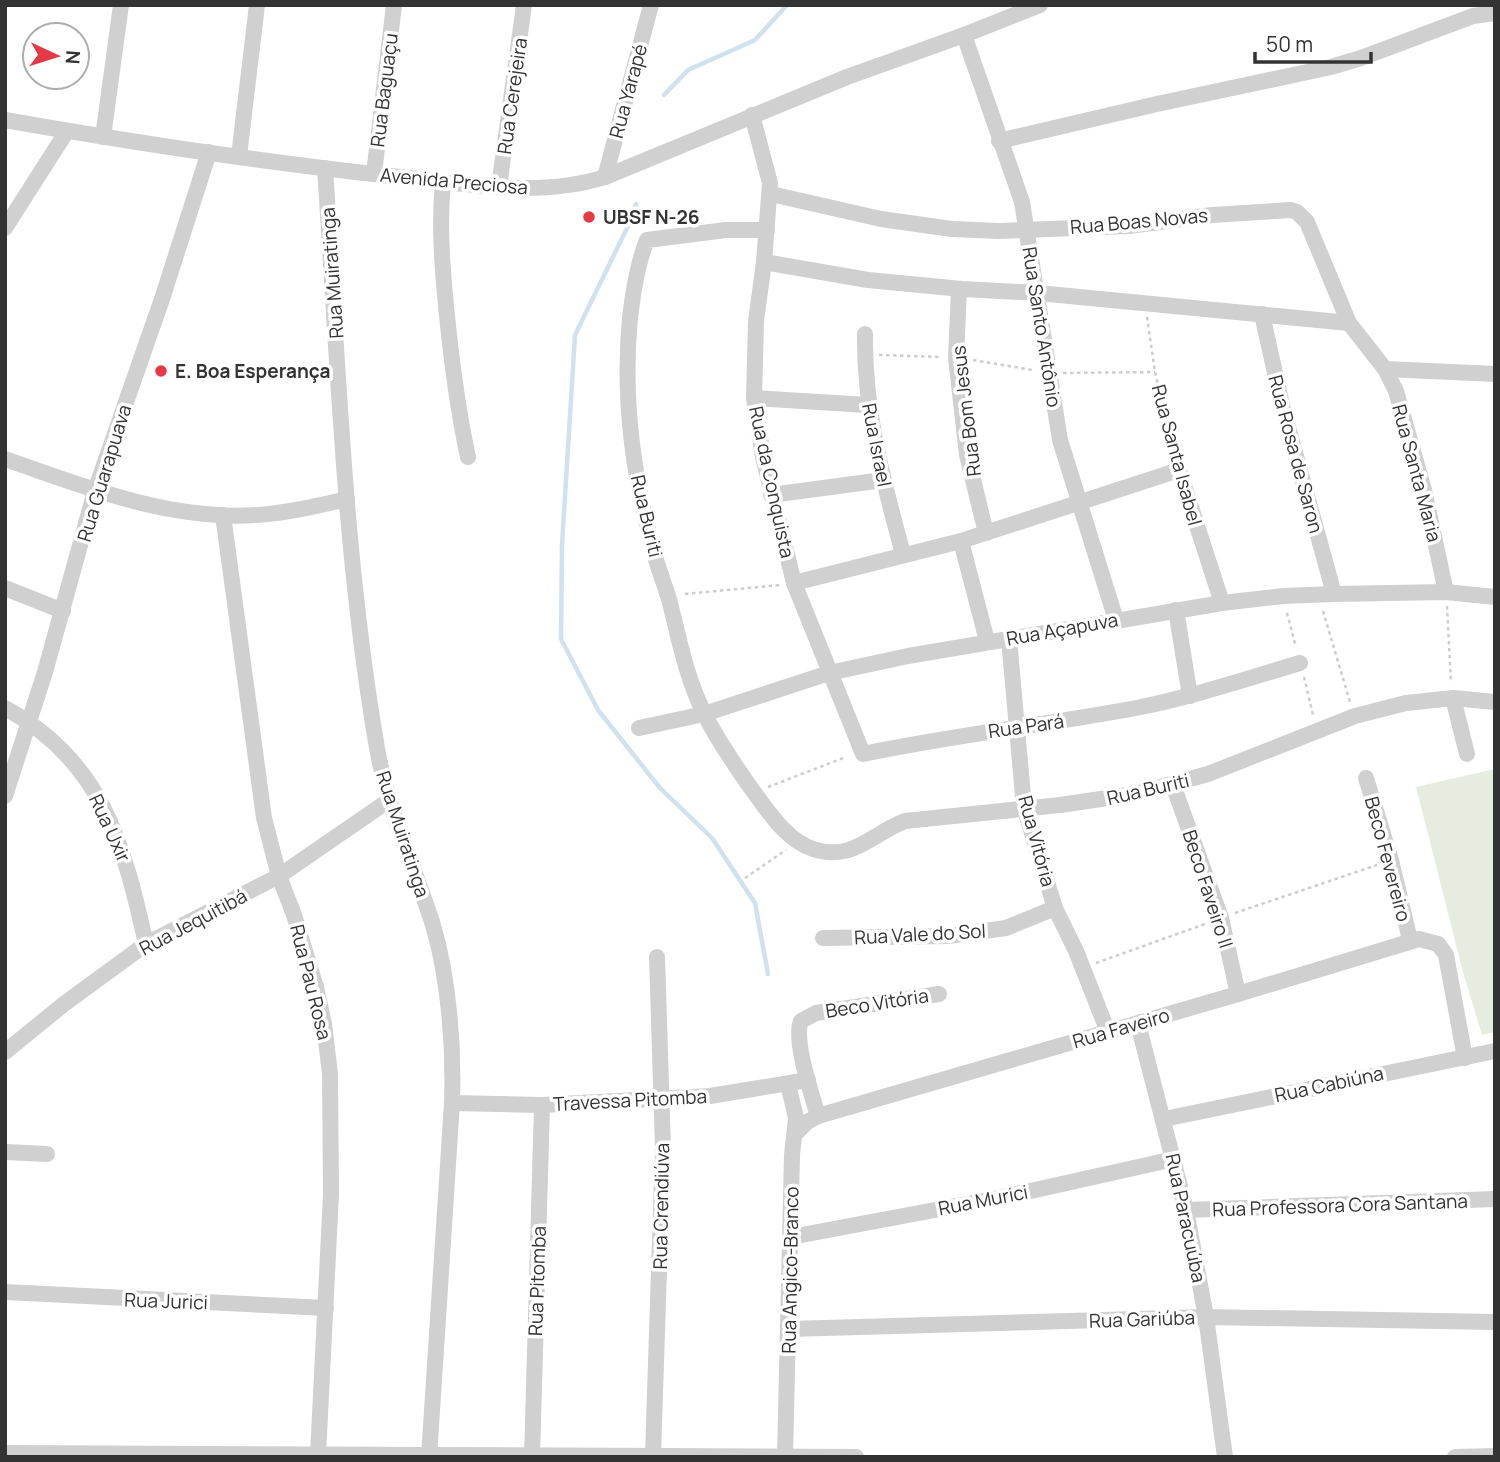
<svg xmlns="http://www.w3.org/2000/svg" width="1500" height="1462" font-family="Manrope,sans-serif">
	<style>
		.green { fill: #e6ecdf }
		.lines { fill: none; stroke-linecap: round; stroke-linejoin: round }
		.stream { stroke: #cfe2ee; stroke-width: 4.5 }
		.path { stroke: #cdcdcd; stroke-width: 2.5; stroke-dasharray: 3.5 3.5; stroke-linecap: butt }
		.minor { stroke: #d0d0d0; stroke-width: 16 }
		.poi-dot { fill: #e63946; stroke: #fff; stroke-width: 2.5 }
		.labels { text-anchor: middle; stroke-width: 7; stroke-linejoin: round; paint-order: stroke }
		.street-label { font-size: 19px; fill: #333; stroke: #fff }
		.poi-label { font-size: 19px; font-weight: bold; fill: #333; stroke: #fff; text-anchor: start }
	</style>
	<rect width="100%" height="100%" fill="#fff"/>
	<polygon class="green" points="1495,769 1495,1032 1482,1035 1463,972 1416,787"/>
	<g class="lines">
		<g class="stream">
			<polyline points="664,95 688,70 755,40 787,5"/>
			<polyline points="636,204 629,224 575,335 562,545 561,639 598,710 660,788 712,838 755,903 768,974"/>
		</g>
		<g class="path">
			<polyline points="1147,317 1155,372 1175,455"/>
			<polyline points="879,355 942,357"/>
			<polyline points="973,360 1032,370"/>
			<polyline points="1063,373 1155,372"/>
			<polyline points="685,594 780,585"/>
			<polyline points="1447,606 1451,683"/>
			<polyline points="1323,611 1350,702"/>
			<polyline points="1287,613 1296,647"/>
			<polyline points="1304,677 1313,715"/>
			<polyline points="768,787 846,757"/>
			<polyline points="745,878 786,850"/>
			<polyline points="1235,913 1377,865"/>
			<polyline points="1096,963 1205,924"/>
		</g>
		<g class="minor">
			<polyline points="964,35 1022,202 1060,440 1116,620"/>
			<path d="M 752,115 L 770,183 L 764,262 L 756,321 L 754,398 L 763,457 L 794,583 L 863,754 C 954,735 1045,725 1136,708 C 1192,697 1246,679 1300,663"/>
			<path d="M 5,120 C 136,143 268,163 400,177 C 467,184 539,198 605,177 L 847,77 L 964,35 L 1040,5"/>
			<polyline points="103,137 121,5"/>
			<polyline points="999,141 1157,104 1331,67 1361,58 1473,16 1495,13"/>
			<polyline points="239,156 257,5"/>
			<path d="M 325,168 C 338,362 344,557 377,748 C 388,810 414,866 433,925 C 449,979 454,1048 452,1103 L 429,1457"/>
			<polyline points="374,174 394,5"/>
			<polyline points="605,177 651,5"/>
			<path d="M 443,182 C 439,224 442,264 446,306 C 451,357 457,407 468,457"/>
			<polyline points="499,187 524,5"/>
			<polyline points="771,194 881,219 952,229 998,231 1129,226 1212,215 1291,210 1297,212 1307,222 1349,323 1385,369 1396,391 1424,490 1446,592"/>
			<polyline points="5,228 67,131"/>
			<path d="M 767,230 L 726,230 L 647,240 C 637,264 633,292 630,318 C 622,400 634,484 657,563 C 661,575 665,587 669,599 C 679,638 686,678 705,715 C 718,741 736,767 753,791 C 769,812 786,840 813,849 C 853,862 871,834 905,821 L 1060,805 L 1135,794 L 1208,774 L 1355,716 L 1406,703 L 1453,698 L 1495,702"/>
			<polyline points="764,262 868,280 962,289 1038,293 1349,323"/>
			<polyline points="959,289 956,358 967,455 986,533"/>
			<polyline points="1262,314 1282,405 1334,594"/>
			<path d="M 865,334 C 864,412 883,480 903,554"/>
			<polyline points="1385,369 1495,374"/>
			<polyline points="754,398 867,405"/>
			<path d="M 5,459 C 85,487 170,521 257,515 C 287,513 317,506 347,499"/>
			<polyline points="771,495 883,480"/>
			<polyline points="223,515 264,818 279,876 294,915 316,987 324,1024 330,1074 331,1194 318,1455"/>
			<polyline points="961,541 987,641"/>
			<polyline points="794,583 961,541 1179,470 1222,603"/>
			<polyline points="5,588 63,611"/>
			<polyline points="1176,610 1190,696"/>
			<polyline points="1009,639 1024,807 1055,908 1076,951 1108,1032"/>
			<polyline points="1453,698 1467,754"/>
			<path d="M 5,708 C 102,760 124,845 146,944"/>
			<polyline points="639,728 704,714 829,673 908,656 1222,603 1283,596 1334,594 1446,592 1495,597"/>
			<polyline points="1366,778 1391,860 1410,940"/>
			<polyline points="1173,785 1221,918 1238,994"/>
			<polyline points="5,796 45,672 95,491 162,299 209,152"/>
			<polyline points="823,938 948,936 1006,928 1055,908"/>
			<polyline points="1138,1024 1186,1210 1206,1317 1225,1457"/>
			<polyline points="5,1052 64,1004 146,944 279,876 388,801"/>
			<polyline points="452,1103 542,1105 710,1096 808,1080"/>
			<path d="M 818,1116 C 812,1095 793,1040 801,1021 L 816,1013 L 939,994"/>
			<polyline points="1164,1119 1495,1051"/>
			<polyline points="795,1134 807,1122 818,1116 1238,994 1419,939 1438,944 1446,955 1465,1058"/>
			<polyline points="5,1152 47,1154"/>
			<polyline points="1186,1210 1495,1199"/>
			<polyline points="791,1237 999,1198 1174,1159"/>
			<polyline points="5,1292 326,1308"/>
			<polyline points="789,1329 1206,1317 1495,1322"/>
			<polyline points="5,1453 856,1457"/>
			<polyline points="653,1455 663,1148 657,957"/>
			<polyline points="532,1457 542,1105"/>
			<polyline points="785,1457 792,1155 796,1118 788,1084"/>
			<polyline points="1455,1457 1495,1456"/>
		</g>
	</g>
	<g class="poi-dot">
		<circle cx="589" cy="217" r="7"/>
		<circle cx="161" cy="371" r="7"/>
	</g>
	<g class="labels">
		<g class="street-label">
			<text transform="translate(384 90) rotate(-83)" y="7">Rua Baguaçu</text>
			<text transform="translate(628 91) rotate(-75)" y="7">Rua Yarapé</text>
			<text transform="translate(512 96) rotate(-82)" y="7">Rua Cerejeira</text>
			<text transform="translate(454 181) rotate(5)" y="7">Avenida Preciosa</text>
			<text transform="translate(1139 221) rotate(-5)" y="7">Rua Boas Novas</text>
			<text transform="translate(332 273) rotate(-94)" y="7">Rua Muiratinga</text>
			<text transform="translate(1042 327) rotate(81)" y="7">Rua Santo Antônio</text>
			<text transform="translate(966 411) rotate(-97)" y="7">Rua Bom Jesus</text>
			<text transform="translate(877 445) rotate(79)" y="7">Rua Israel</text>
			<text transform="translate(1296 454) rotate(75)" y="7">Rua Rosa de Saron</text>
			<text transform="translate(1177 455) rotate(75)" y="7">Rua Santa Isabel</text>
			<text transform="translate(104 473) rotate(-73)" y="7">Rua Guarapuava</text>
			<text transform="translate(1417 473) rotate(75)" y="7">Rua Santa Maria</text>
			<text transform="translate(772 482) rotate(78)" y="7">Rua da Conquista</text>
			<text transform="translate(647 516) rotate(77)" y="7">Rua Buriti</text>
			<text transform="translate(1062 629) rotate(-10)" y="7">Rua Açapuva</text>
			<text transform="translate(1026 726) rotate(-8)" y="7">Rua Pará</text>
			<text transform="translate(1148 789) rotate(-13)" y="7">Rua Buriti</text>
			<text transform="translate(110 828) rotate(65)" y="7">Rua Uxir</text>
			<text transform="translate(403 834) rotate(72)" y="7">Rua Muiratinga</text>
			<text transform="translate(1037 841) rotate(75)" y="7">Rua Vitória</text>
			<text transform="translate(1388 859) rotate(75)" y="7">Beco Fevereiro</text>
			<text transform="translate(1208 889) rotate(72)" y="7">Beco Faveiro II</text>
			<text transform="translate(193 922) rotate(-28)" y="7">Rua Jequitibá</text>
			<text transform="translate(920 934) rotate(-3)" y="7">Rua Vale do Sol</text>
			<text transform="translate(311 982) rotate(76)" y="7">Rua Pau Rosa</text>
			<text transform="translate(877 1003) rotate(-9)" y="7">Beco Vitória</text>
			<text transform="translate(1121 1028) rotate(-16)" y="7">Rua Faveiro</text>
			<text transform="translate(1329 1084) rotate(-12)" y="7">Rua Cabiúna</text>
			<text transform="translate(630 1100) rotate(-3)" y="7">Travessa Pitomba</text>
			<text transform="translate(983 1200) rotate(-11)" y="7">Rua Murici</text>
			<text transform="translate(1340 1205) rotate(-2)" y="7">Rua Professora Cora Santana</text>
			<text transform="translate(661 1206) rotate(-89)" y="7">Rua Crendiúva</text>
			<text transform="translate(1186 1218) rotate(78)" y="7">Rua Paracuúba</text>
			<text transform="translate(790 1270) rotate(-89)" y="7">Rua Angico-Branco</text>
			<text transform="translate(537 1281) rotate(-88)" y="7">Rua Pitomba</text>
			<text transform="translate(166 1301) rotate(2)" y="7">Rua Jurici</text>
			<text transform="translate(1142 1319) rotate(-2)" y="7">Rua Gariúba</text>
		</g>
		<g class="poi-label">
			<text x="603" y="224">UBSF N-26</text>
			<text x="175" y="378">E. Boa Esperança</text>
		</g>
	</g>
	<rect width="1500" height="1462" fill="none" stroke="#333333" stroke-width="14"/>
	<g transform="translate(56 56) rotate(94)"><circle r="33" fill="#ffffff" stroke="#adadad" stroke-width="2"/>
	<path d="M0-5L12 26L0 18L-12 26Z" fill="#e63946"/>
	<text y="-10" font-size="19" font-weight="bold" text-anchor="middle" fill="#333333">N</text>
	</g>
	<path d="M1255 52v10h116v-10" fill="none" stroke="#333333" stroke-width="3.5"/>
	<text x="1266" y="52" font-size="21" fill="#333333" stroke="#ffffff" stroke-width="5" paint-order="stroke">50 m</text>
</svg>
